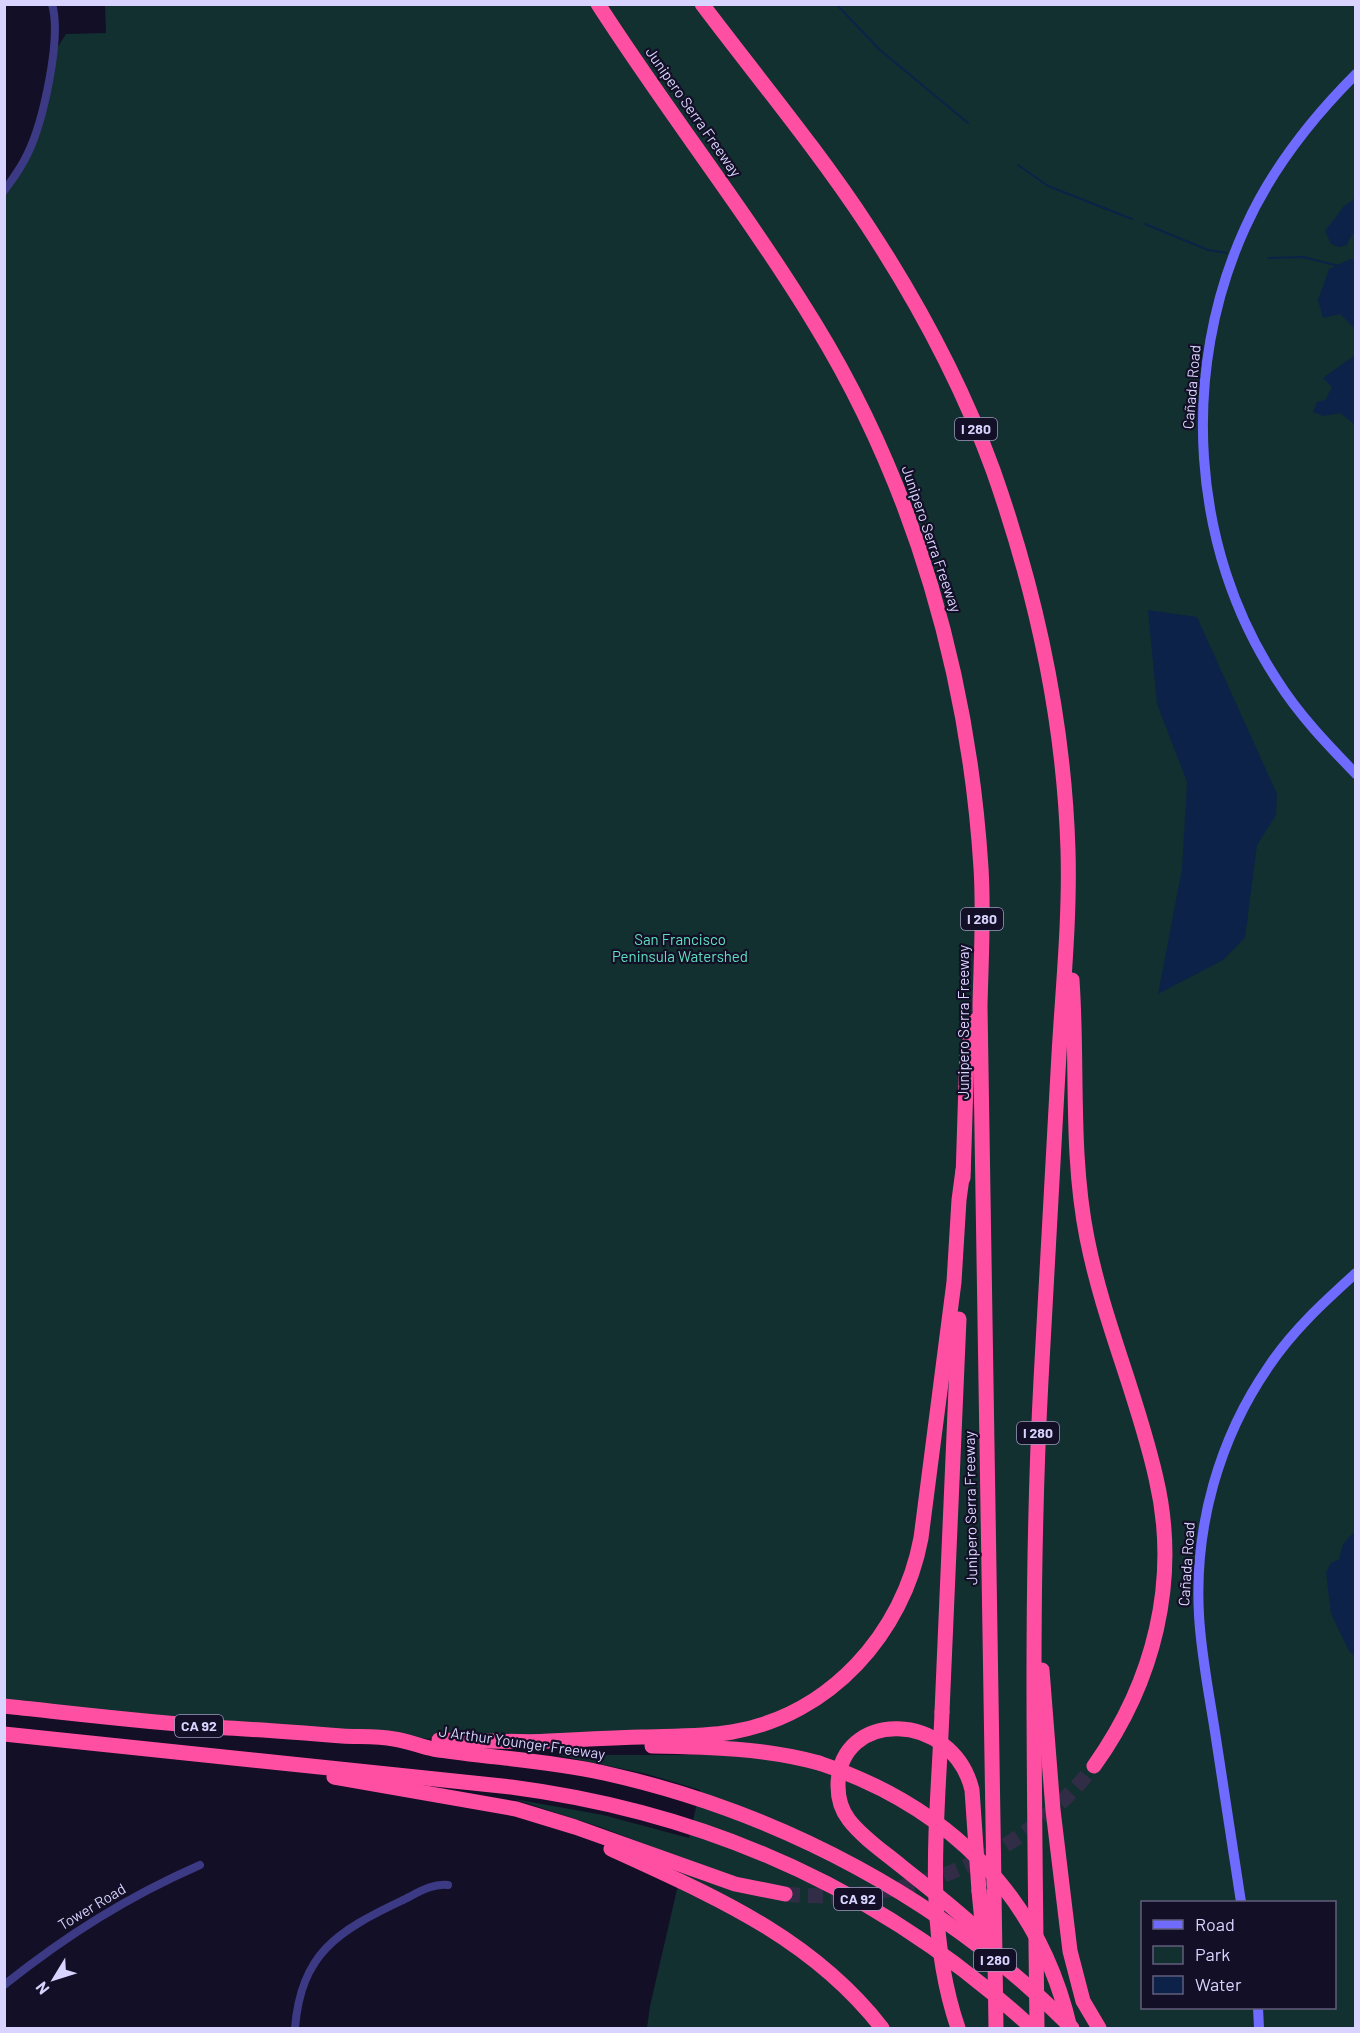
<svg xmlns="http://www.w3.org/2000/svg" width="1360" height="2033" font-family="Barlow,sans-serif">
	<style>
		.green { fill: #12302f; fill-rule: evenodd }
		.water { fill: #0c2248 }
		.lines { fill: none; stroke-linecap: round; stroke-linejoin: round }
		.stream { stroke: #0c2248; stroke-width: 2 }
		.highway-tunnel { stroke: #312d47; stroke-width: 15; stroke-dasharray: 15 8; stroke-linecap: butt }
		.street { stroke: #3d3a85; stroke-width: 8 }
		.secondary { stroke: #6f6bff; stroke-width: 10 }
		.highway { stroke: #ff4fa3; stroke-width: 15 }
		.highway-bridge { stroke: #ff4fa3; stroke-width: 15 }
		.labels { text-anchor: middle; stroke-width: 4.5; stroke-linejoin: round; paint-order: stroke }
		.shield { fill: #130f26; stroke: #9e99be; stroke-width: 1.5 }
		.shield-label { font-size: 14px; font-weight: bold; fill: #d9d4ff }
		.street-label { font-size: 15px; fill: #d9d4ff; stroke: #130f26 }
		.park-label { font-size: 15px; fill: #5fe0c0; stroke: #130f26 }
	</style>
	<rect width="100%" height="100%" fill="#130f26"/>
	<path class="green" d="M 105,5 L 1355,5 L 1355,2028 L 647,2028 L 650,2006 L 684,1859 L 603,1828 L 514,1799 L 603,1815 L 689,1838 L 700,1790 L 647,1774 L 556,1755 L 708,1755 L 713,1735 L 394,1739 L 5,1705 L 4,191 L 37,128 L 52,56 L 66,34 L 106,33 ZM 1142,1902 L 1334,1902 L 1334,2008 L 1142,2008 Z"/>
	<g class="water">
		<polygon points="1355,198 1355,230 1346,246 1339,247 1331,244 1325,231 1344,206"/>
		<polygon points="1350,259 1355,260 1355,329 1340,314 1323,318 1318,300 1329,269"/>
		<polygon points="1355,355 1355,425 1340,413 1323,416 1313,412 1317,402 1325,400 1332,387 1323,378"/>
		<polygon points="1148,610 1197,617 1277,794 1276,815 1257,845 1245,938 1223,960 1158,994 1182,869 1187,782 1157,704"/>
		<polygon points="1355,1531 1355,1657 1349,1651 1331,1614 1326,1572 1331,1563 1339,1559 1343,1544"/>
	</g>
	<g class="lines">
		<g class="stream">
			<polyline points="836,4 880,50 968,123"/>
			<polyline points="1018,165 1048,186 1132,219"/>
			<polyline points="1145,224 1208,250 1227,253"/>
			<polyline points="1268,258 1303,257 1339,266"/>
		</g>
		<path class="highway-tunnel" d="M 785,1894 C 905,1906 1019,1861 1094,1766"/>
		<g class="street">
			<path d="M 4,191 C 12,180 21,168 27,155 C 43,123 62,38 52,4"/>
			<path d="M 4,1985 C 67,1935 127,1897 200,1865"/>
			<path d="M 295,2028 C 301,1953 338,1931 401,1901 C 416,1894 431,1883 448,1885"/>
		</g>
		<g class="secondary">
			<path d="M 1356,74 C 1311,119 1271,170 1245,228 C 1180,371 1190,548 1277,680 C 1299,715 1327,744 1356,774"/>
			<path d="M 1241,1902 C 1232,1846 1224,1789 1215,1732 C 1209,1693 1201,1654 1199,1615 C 1194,1527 1219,1438 1269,1366 C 1293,1330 1324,1302 1356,1273"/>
			<polyline points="1258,2008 1259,2028"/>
		</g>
		<g class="highway">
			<path d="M 598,4 C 668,113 748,214 815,324 C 915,487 969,678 981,868 C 984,914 981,960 980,1006 L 994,1885"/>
			<path d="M 702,4 C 757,77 817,149 867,225 C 917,301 962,385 993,470 C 1036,592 1064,720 1068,850 C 1070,918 1063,986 1059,1054 C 1052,1163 1046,1272 1041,1380 C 1031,1568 1034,1755 1036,1942"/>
			<path d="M 1072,980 C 1078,1066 1070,1153 1087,1238 C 1103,1320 1138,1397 1156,1478 C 1180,1580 1154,1682 1094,1766"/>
			<polyline points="963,1178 967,1051 976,1020"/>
			<polyline points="1042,1670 1053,1810 1070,1951 1083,2001 1099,2028"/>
			<path d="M 4,1706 C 79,1714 153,1723 228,1728 C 266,1730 304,1733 342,1736 C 359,1737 377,1736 394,1739 C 407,1741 420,1746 433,1749 C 490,1758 547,1760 604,1773 C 780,1812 945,1900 1072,2028"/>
			<polyline points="942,1712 959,1319"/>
			<path d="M 4,1734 L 511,1787 C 710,1813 885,1892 1032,2028"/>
			<polyline points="439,1740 541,1742"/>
			<path d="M 532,1742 C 568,1740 605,1738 641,1737 C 671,1736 702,1737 732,1732 C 830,1715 903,1634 921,1538 L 954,1282 L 959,1200 L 963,1170"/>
			<path d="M 652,1746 C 709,1747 764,1748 819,1763"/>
			<polyline points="334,1777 516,1809 575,1827 735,1884 785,1894"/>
			<path d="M 611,1849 C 713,1896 811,1937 882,2028"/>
			<path d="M 979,1891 L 972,1790 C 953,1710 838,1708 838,1786 C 838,1798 842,1811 849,1820 C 863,1838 884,1852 901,1866 C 931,1890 961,1913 989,1940"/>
		</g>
		<g class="highway-bridge">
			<path d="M 942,1712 C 938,1817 923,1926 958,2028"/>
			<path d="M 819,1763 C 947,1806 1039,1894 1070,2028"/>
			<polyline points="979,1891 982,1922 989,1954"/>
			<polyline points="994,1892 996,2028"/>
			<polyline points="1036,1944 1037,2028"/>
		</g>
	</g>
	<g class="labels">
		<g class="shield">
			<rect x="955" y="418" width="42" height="22" rx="4.5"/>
			<rect x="961" y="908" width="42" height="22" rx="4.5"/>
			<rect x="1017" y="1422" width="42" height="22" rx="4.5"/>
			<rect x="175" y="1715" width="48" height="22" rx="4.5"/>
			<rect x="834" y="1888" width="48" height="22" rx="4.5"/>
			<rect x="974" y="1949" width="42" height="22" rx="4.5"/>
		</g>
		<g class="shield-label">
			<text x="976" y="434">I 280</text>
			<text x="982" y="924">I 280</text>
			<text x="1038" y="1438">I 280</text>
			<text x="199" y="1731">CA 92</text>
			<text x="858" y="1904">CA 92</text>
			<text x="995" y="1965">I 280</text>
		</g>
		<g class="street-label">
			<text transform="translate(693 112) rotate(55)" y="5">Junipero Serra Freeway</text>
			<text transform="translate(1192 387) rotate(-85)" y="5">Cañada Road</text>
			<text transform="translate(931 539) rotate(71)" y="5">Junipero Serra Freeway</text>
			<text transform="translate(964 1022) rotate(-90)" y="5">Junipero Serra Freeway</text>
			<text transform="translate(971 1508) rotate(-91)" y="5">Junipero Serra Freeway</text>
			<text transform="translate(1187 1564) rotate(-86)" y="5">Cañada Road</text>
			<text transform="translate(522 1743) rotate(8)" y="5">J Arthur Younger Freeway</text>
			<text transform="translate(92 1907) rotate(-31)" y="5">Tower Road</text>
		</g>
		<g class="park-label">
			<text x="680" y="945">San Francisco<tspan x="680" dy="17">Peninsula Watershed</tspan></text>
		</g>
	</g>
	<rect width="1360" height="2033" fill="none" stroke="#d9d4ff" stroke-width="12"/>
	<rect x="1141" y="1901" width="195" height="108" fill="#130f26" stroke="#625e7d" stroke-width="1.5"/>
	<rect x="1153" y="1920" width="30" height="9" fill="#6f6bff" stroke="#625e7d" stroke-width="1.5"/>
	<text x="1195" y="1931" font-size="18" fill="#d9d4ff">Road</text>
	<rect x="1153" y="1946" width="30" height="18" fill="#12302f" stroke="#625e7d" stroke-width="1.5"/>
	<text x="1195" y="1961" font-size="18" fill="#d9d4ff">Park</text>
	<rect x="1153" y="1976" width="30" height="18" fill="#0c2248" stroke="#625e7d" stroke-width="1.5"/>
	<text x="1195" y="1991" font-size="18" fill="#d9d4ff">Water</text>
	<g transform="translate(54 1979) rotate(232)" stroke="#130f26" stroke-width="4.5" paint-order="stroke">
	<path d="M0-4.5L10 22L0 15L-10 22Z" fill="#d9d4ff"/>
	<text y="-9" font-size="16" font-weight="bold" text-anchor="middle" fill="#d9d4ff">N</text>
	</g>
</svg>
